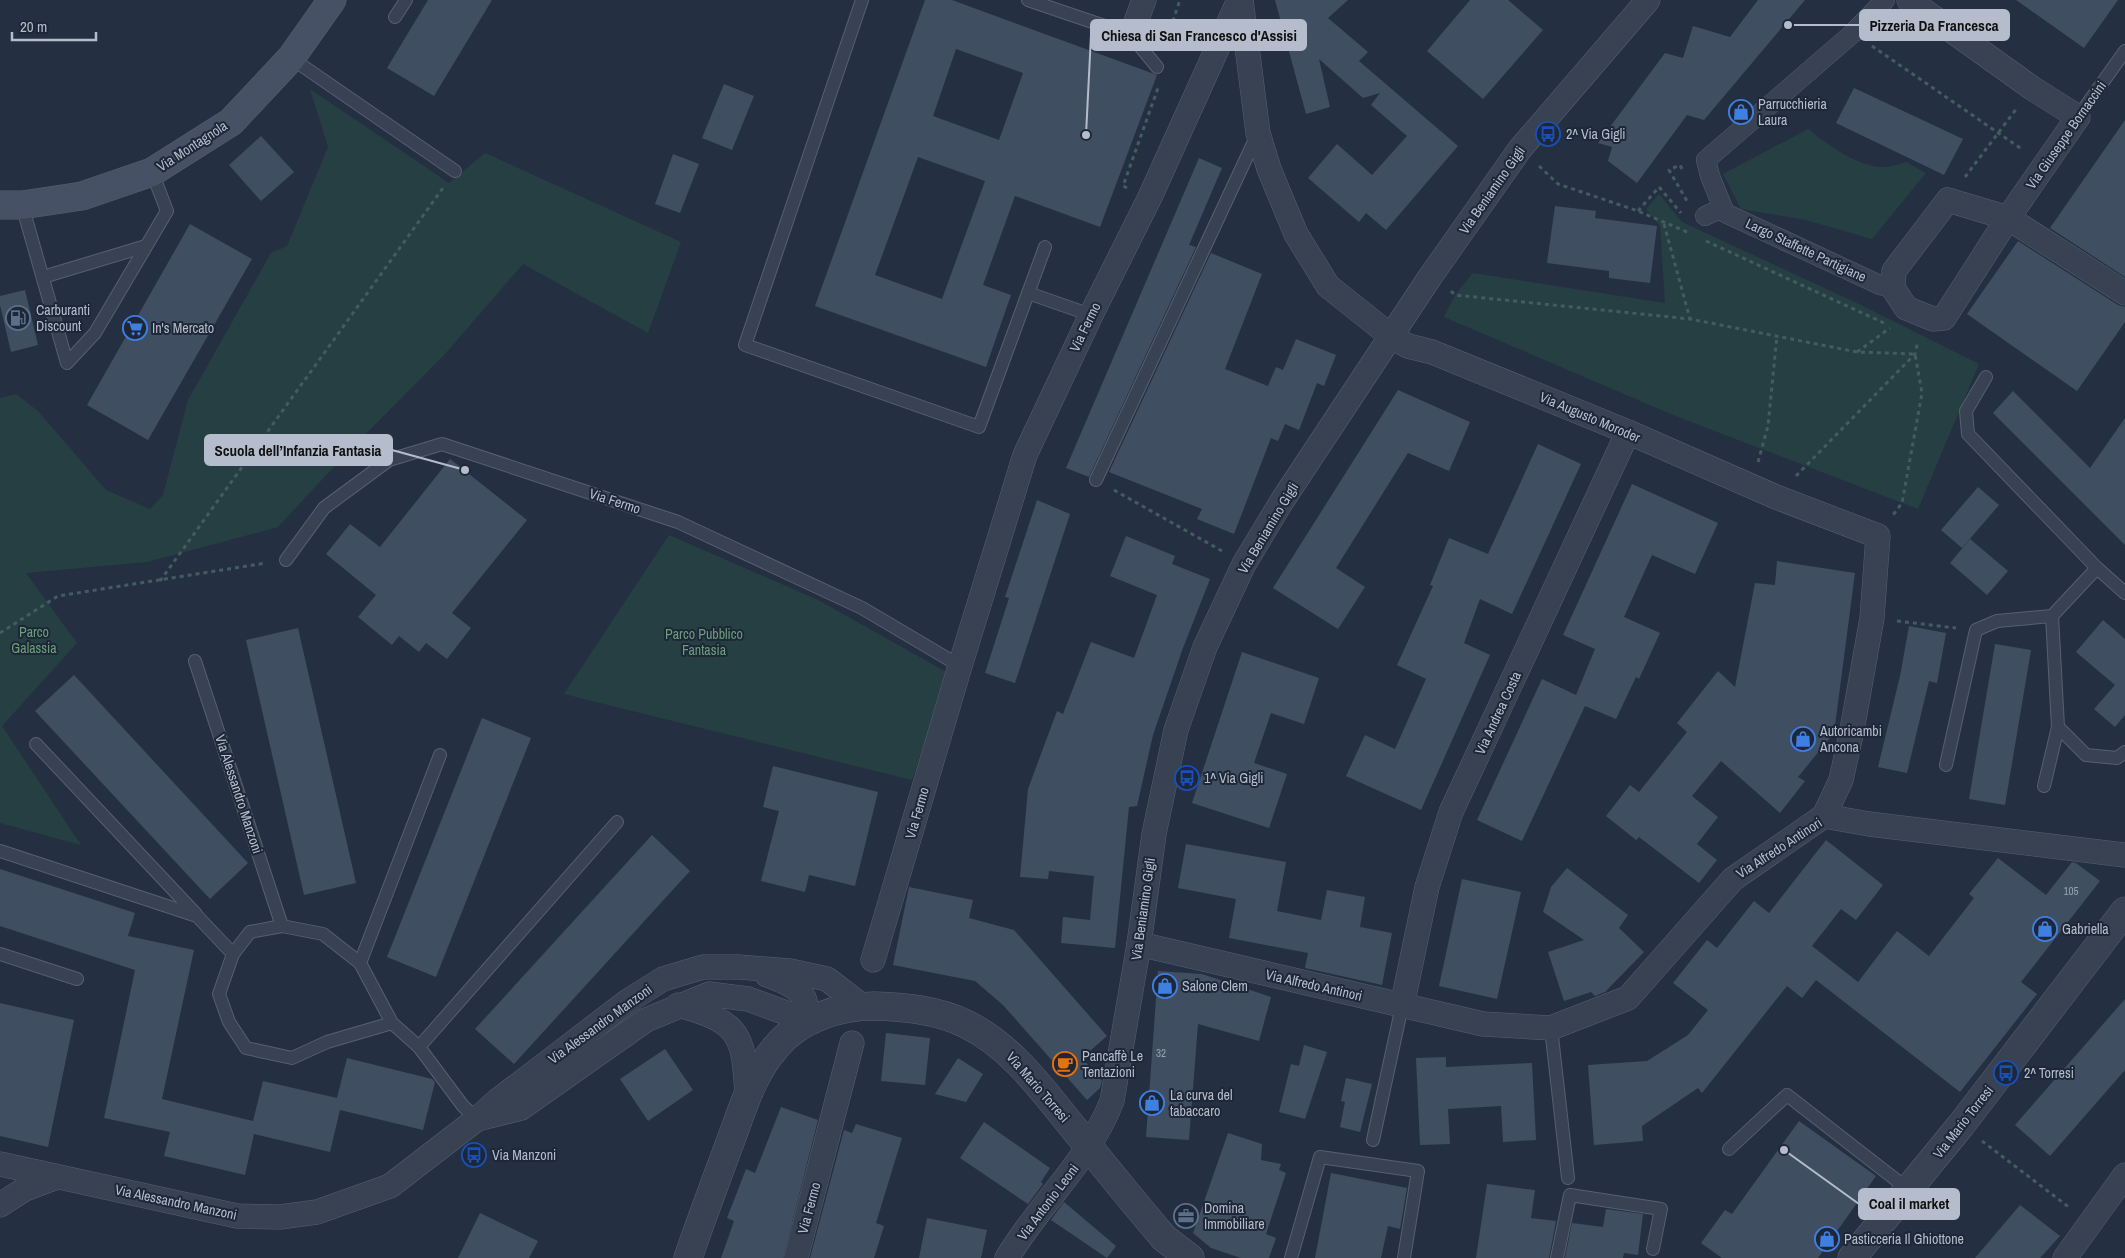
<svg xmlns="http://www.w3.org/2000/svg" width="2125" height="1258" font-family="'Archivo Narrow',sans-serif">
	<style>
		.green { fill: #263f43 }
		.building { fill: #404e62; fill-rule: evenodd }
		.lines { fill: none; stroke-linecap: round; stroke-linejoin: round }
		.service-casing { stroke: #56606f; stroke-width: 14 }
		.pedestrian-casing { stroke: #56606f; stroke-width: 20 }
		.minor-casing { stroke: #56606f; stroke-width: 25 }
		.tertiary-casing { stroke: #56606f; stroke-width: 29 }
		.secondary-casing { stroke: #56606f; stroke-width: 29 }
		.path { stroke: #445c60; stroke-width: 3; stroke-dasharray: 4 4; stroke-linecap: butt }
		.service { stroke: #384252; stroke-width: 12 }
		.pedestrian { stroke: #384252; stroke-width: 19 }
		.minor { stroke: #384252; stroke-width: 24 }
		.tertiary { stroke: #384252; stroke-width: 28 }
		.secondary { stroke: #465165; stroke-width: 28 }
		.labels { text-anchor: middle; stroke-width: 4; stroke-linejoin: round; paint-order: stroke }
		.number-label { font-size: 11px; fill: #98a1b2 }
		.poi-label { font-size: 14px; fill: #b5bdcc; stroke: #1d2737; text-anchor: start }
		.street-label { font-size: 14px; fill: #b5bdcc; stroke: #1d2737 }
		.park-label { font-size: 14px; fill: #6b9f79; stroke: #1d2737 }
		.leader { fill: none; stroke: #b5bdcc; stroke-width: 2 }
		.callout-dot { fill: #b5bdcc; stroke: #1d2737; stroke-width: 2 }
		.callout { fill: #b5bdcc; stroke: #b5bdcc; stroke-width: 2 }
		.callout-label { font-size: 15px; text-anchor: middle; font-weight: bold; fill: #111 }
	</style>
	<rect width="100%" height="100%" fill="#243042"/>
	<g class="green">
		<polygon points="310,89 449,183 485,153 681,242 648,333 523,264 445,354 341,459 278,527 147,562 26,573 77,643 2,726 81,845 0,823 0,398 16,394 38,411 106,490 150,509 163,495 188,400 271,253 287,246 328,147"/>
		<path d="M 1808,129 C 1827,144 1858,167 1883,167 C 1891,167 1899,164 1906,162 L 1926,173 L 1872,239 L 1806,220 L 1741,209 L 1723,174 Z"/>
		<polygon points="1659,194 1682,222 1861,305 1979,364 1918,509 1673,415 1444,317 1455,295 1473,273 1665,303 1660,226 1646,209"/>
		<polygon points="669,535 818,600 948,673 912,780 564,694"/>
	</g>
	<g class="building">
		<polygon points="428,0 492,0 434,96 387,68"/>
		<path d="M 925,0 L 952,0 L 1157,75 L 1100,227 L 1015,196 L 983,285 L 1011,295 L 986,367 L 815,306 ZM 956,49 L 1023,73 L 999,140 L 933,116 ZM 918,157 L 985,181 L 942,299 L 875,275 Z"/>
		<polygon points="1275,0 1348,0 1328,18 1368,52 1359,61 1458,146 1386,230 1366,213 1359,222 1308,178 1337,144 1372,175 1407,136 1371,105 1380,93 1363,98 1319,59 1330,107 1306,114"/>
		<polygon points="1470,0 1508,0 1543,30 1483,99 1427,51"/>
		<polygon points="1758,0 1805,0 1704,120 1687,115 1637,183 1608,161 1612,147 1598,143 1665,53 1683,58 1693,26 1730,37"/>
		<polygon points="2016,0 2118,0 2084,48"/>
		<polygon points="724,84 754,96 732,150 702,138"/>
		<polygon points="1854,88 1963,139 1944,175 1836,123"/>
		<polygon points="2125,120 2125,277 2050,228"/>
		<polygon points="261,136 294,172 261,201 229,165"/>
		<polygon points="673,154 699,164 680,213 655,204"/>
		<polygon points="1199,158 1222,168 1189,245 1196,247 1089,477 1066,468"/>
		<polygon points="1555,206 1596,211 1595,218 1657,226 1650,283 1609,278 1609,271 1547,263"/>
		<polygon points="190,224 252,259 148,440 87,405"/>
		<polygon points="2018,241 2118,305 2125,307 2125,322 2077,391 1967,314"/>
		<polygon points="1211,253 1262,274 1225,369 1268,386 1276,367 1283,370 1296,339 1336,355 1324,386 1317,383 1299,430 1285,424 1278,441 1271,438 1234,534 1197,519 1202,509 1109,472"/>
		<polygon points="25,290 38,345 11,352 0,305 0,296"/>
		<polygon points="1398,390 1470,422 1449,471 1408,453 1336,568 1365,587 1338,629 1273,588"/>
		<polygon points="2013,391 2090,468 2125,418 2125,545 1993,413"/>
		<polygon points="1538,444 1581,464 1512,614 1480,599 1464,643 1490,655 1421,810 1346,776 1365,735 1395,749 1426,679 1397,665 1433,586 1430,585 1449,538 1488,554"/>
		<polygon points="450,459 527,520 452,613 471,628 447,659 426,643 419,652 399,636 392,645 358,617 376,595 326,554 350,524 380,547"/>
		<polygon points="1632,484 1718,523 1695,574 1652,555 1624,617 1660,633 1639,679 1636,677 1616,719 1585,706 1522,841 1477,820 1542,679 1576,695 1595,649 1563,635"/>
		<polygon points="1978,487 1999,505 1962,548 1941,530"/>
		<polygon points="1037,500 1070,514 1015,683 985,673 1009,598 1005,597"/>
		<polygon points="1126,536 1175,556 1172,564 1210,579 1183,648 1153,735 1137,806 1129,807 1115,948 1061,943 1063,917 1090,920 1094,876 1049,871 1048,879 1020,877 1028,789 1057,711 1063,714 1091,642 1134,658 1157,595 1110,576"/>
		<polygon points="1970,539 2008,571 1987,595 1950,563"/>
		<polygon points="1777,561 1855,573 1834,733 1798,777 1805,781 1780,813 1721,761 1692,796 1718,817 1697,844 1717,860 1699,883 1639,837 1636,840 1606,816 1630,785 1639,792 1687,732 1677,723 1718,671 1735,687 1755,583 1775,585"/>
		<polygon points="2103,620 2125,639 2125,715 2115,727 2094,709 2115,685 2076,652"/>
		<polygon points="1909,626 1946,633 1937,683 1929,681 1907,773 1878,767 1900,676"/>
		<polygon points="298,628 356,883 304,895 246,640"/>
		<polygon points="1995,644 2031,650 2005,805 1969,799"/>
		<polygon points="1242,652 1319,678 1304,724 1271,713 1254,763 1287,774 1269,828 1192,803"/>
		<polygon points="74,675 248,863 210,899 35,711"/>
		<polygon points="482,718 531,738 436,977 387,957"/>
		<polygon points="773,766 878,792 855,886 809,875 805,892 761,881 779,811 763,807"/>
		<polygon points="652,835 690,871 514,1064 475,1029"/>
		<polygon points="1826,840 1883,885 1856,920 1841,909 1812,946 1858,982 1897,931 1929,956 1974,898 1969,894 1998,858 2046,895 2072,862 2076,863 2100,881 2021,982 2037,994 1960,1092 1816,980 1802,998 1787,986 1702,1093 1698,1088 1642,1126 1643,1141 1594,1145 1588,1065 1647,1061 1688,1035 1708,1010 1673,983 1707,940 1717,948 1754,901 1769,913"/>
		<polygon points="1186,844 1286,862 1277,911 1321,920 1327,890 1365,897 1360,927 1392,933 1382,985 1305,968 1308,953 1229,938 1236,899 1178,888"/>
		<polygon points="1567,868 1628,915 1619,928 1644,952 1605,992 1595,996 1591,992 1564,1001 1548,952 1584,940 1543,912 1551,887"/>
		<polygon points="0,869 135,913 128,936 194,950 162,1099 253,1121 263,1081 337,1098 347,1058 432,1079 435,1082 423,1130 340,1110 330,1152 254,1134 245,1175 164,1156 170,1132 104,1118 135,970 0,926"/>
		<polygon points="1462,879 1521,892 1497,999 1439,986"/>
		<polygon points="909,887 973,900 969,918 1014,930 1107,1036 1082,1058 1102,1081 1100,1088 1087,1100 1003,1005 975,981 893,965"/>
		<polygon points="1158,971 1202,974 1271,997 1259,1041 1198,1024 1189,1140 1146,1137"/>
		<polygon points="2125,999 2125,1070 2050,1156 2015,1125"/>
		<polygon points="0,1003 74,1020 48,1147 0,1136"/>
		<polygon points="886,1033 930,1038 925,1085 881,1081"/>
		<polygon points="1304,1045 1327,1052 1305,1119 1279,1112 1291,1064 1299,1066"/>
		<polygon points="665,1049 693,1090 648,1121 620,1079"/>
		<polygon points="1446,1057 1446,1067 1532,1063 1536,1140 1503,1142 1501,1106 1448,1109 1450,1144 1420,1145 1416,1058"/>
		<polygon points="958,1058 983,1074 966,1102 935,1094"/>
		<polygon points="1346,1078 1372,1084 1360,1132 1340,1127 1345,1102 1341,1101"/>
		<polygon points="781,1107 818,1120 783,1258 721,1258 734,1221 727,1218 746,1169 755,1173"/>
		<polygon points="1799,1121 1876,1176 1818,1258 1722,1258 1701,1243 1725,1210 1732,1214"/>
		<polygon points="984,1122 1050,1168 1041,1182 1043,1184 1028,1204 960,1158"/>
		<polygon points="856,1124 902,1138 876,1223 884,1226 874,1258 810,1258 844,1130 852,1133"/>
		<polygon points="1228,1133 1262,1144 1261,1160 1281,1164 1279,1170 1286,1173 1266,1234 1276,1238 1269,1258 1241,1258 1211,1248 1193,1233"/>
		<polygon points="1331,1173 1407,1188 1400,1229 1388,1226 1381,1258 1315,1258"/>
		<polygon points="1487,1184 1535,1190 1531,1218 1556,1221 1549,1258 1476,1258"/>
		<polygon points="1064,1202 1116,1246 1107,1258 1051,1220"/>
		<polygon points="2020,1205 2060,1236 2040,1258 1975,1258"/>
		<polygon points="1606,1209 1643,1214 1638,1255 1624,1253 1623,1258 1565,1258 1572,1223 1603,1227"/>
		<polygon points="480,1213 538,1241 529,1258 458,1258"/>
		<polygon points="927,1218 987,1230 981,1258 919,1258"/>
	</g>
	<g class="lines">
		<defs>
			<g id="service">
				<polyline points="862,0 745,345 979,427 1045,247"/>
				<polyline points="1028,0 1131,35 1157,67"/>
				<polyline points="395,17 406,0"/>
				<polyline points="291,58 455,171"/>
				<polyline points="2078,117 2125,51"/>
				<polyline points="22,205 67,363 95,333 167,211 152,172"/>
				<polyline points="43,277 146,246"/>
				<polyline points="1028,293 1091,315"/>
				<polyline points="1986,377 1966,411 1968,434 2097,568 2125,593"/>
				<polyline points="1096,480 1258,133"/>
				<polyline points="286,560 324,508 389,460 442,444 678,522 862,608 960,666"/>
				<polyline points="2052,616 2058,727 2086,755 2117,758 2125,752"/>
				<polyline points="195,661 282,926"/>
				<polyline points="36,744 196,914"/>
				<polyline points="1946,765 1976,630 1997,621 2052,616 2097,568"/>
				<polyline points="2044,786 2058,727"/>
				<polyline points="0,851 197,916 233,954"/>
				<polyline points="0,954 77,979"/>
				<polyline points="360,963 440,755"/>
				<polyline points="392,1023 327,1042 292,1058 246,1048 229,1022 219,994 233,954 250,932 282,926 323,934 360,963 392,1023 419,1047 463,1106 477,1119"/>
				<polyline points="1551,1028 1568,1178"/>
				<polyline points="419,1047 617,822"/>
				<polyline points="1373,1140 1402,1006"/>
				<polyline points="1729,1149 1787,1095 1909,1190"/>
				<polyline points="1291,1258 1320,1157 1418,1171 1404,1258"/>
				<polyline points="1557,1258 1570,1195 1661,1209 1653,1249"/>
			</g>
			<g id="pedestrian">
				<polyline points="1885,0 1852,34 1706,160 1710,176 1725,213 1880,285 1893,288"/>
				<polyline points="1705,216 1722,208"/>
			</g>
			<g id="minor">
				<polyline points="1241,0 1258,133 1269,169 1296,234 1328,286 1392,337 1408,346 1432,352 1628,432 1776,497 1878,536 1872,618 1852,730 1841,780 1824,816"/>
				<polyline points="1909,0 2032,88 2078,117 2008,218 2125,293"/>
				<polyline points="1131,35 1144,0"/>
				<polygon points="1948,200 2008,218 1944,318 1933,319 1906,308 1893,288 1894,271"/>
				<polyline points="1139,944 1483,1024 1551,1028 1628,998 1733,879 1824,816 1869,824 2125,855"/>
				<polyline points="873,960 960,666 1025,455 1091,315 1150,197 1239,0"/>
				<path d="M 767,975 C 778,979 798,986 804,998 C 807,1004 807,1015 808,1021"/>
				<path d="M 678,1005 C 741,1022 744,1035 747,1097"/>
				<polyline points="1402,1006 1427,887 1451,812 1628,432"/>
				<polyline points="481,1118 521,1108 646,1020 709,994 748,999 808,1021"/>
				<polyline points="0,1164 237,1216 280,1217 317,1212 390,1186 477,1119 497,1101 628,1001 663,979 703,967 739,967 790,971 827,979 862,1006"/>
				<polyline points="0,1205 25,1189 57,1177"/>
				<polyline points="796,1258 852,1043"/>
				<path d="M 1007,1258 C 1040,1203 1088,1162 1112,1101 L 1139,944 L 1154,834 L 1176,730 L 1205,647 L 1244,564 L 1282,501 L 1430,277 L 1520,149 L 1648,0"/>
				<polyline points="2065,1258 2125,1175"/>
			</g>
			<g id="tertiary">
				<path d="M 688,1258 C 701,1220 715,1183 729,1145 C 742,1111 752,1074 776,1047 C 799,1019 839,1006 874,1006 C 905,1007 938,1010 966,1024 C 1013,1047 1043,1091 1076,1131 C 1105,1167 1134,1203 1164,1238 L 1190,1258"/>
				<polyline points="1852,1258 1961,1125 2125,911"/>
			</g>
			<polyline id="secondary" points="0,205 22,205 82,196 152,172 231,122 291,58 332,0"/>
		</defs>
		<use href="#service" class="service-casing"/>
		<use href="#pedestrian" class="pedestrian-casing"/>
		<use href="#minor" class="minor-casing"/>
		<use href="#tertiary" class="tertiary-casing"/>
		<use href="#secondary" class="secondary-casing"/>
		<g class="path">
			<polyline points="1165,44 1180,0"/>
			<polyline points="1872,46 2023,150"/>
			<polyline points="1539,166 1558,184 1638,211 1687,232"/>
			<polyline points="1682,169 1680,165 1669,170 1687,201"/>
			<polyline points="1965,177 2017,108"/>
			<polyline points="1127,188 1123,186 1158,88"/>
			<polyline points="1638,211 1659,187 1681,213"/>
			<polyline points="1664,224 1690,319"/>
			<polyline points="1706,241 1884,323"/>
			<polyline points="1451,291 1455,295 1690,319 1857,352 1915,354 1922,393 1902,503 1893,515"/>
			<polyline points="1857,352 1890,328"/>
			<polyline points="1758,462 1768,426 1777,335"/>
			<polyline points="1796,476 1915,354 1918,341"/>
			<polyline points="1114,490 1222,551"/>
			<polyline points="160,581 443,188"/>
			<polyline points="1897,621 1956,628"/>
			<polyline points="0,633 58,596 266,563"/>
			<polyline points="1982,1141 2070,1208"/>
		</g>
		<use href="#service" class="service"/>
		<use href="#pedestrian" class="pedestrian"/>
		<use href="#minor" class="minor"/>
		<use href="#tertiary" class="tertiary"/>
		<use href="#secondary" class="secondary"/>
	</g>
	<defs>
		<symbol id="shop-ring" viewBox="-11 -11 22 22"><circle r="9.5" fill="#1d2737" stroke="#3f7fe0" stroke-width="1.5"/><path d="M-5-2.5h2.3a2.7 3.5 0 0 1 5.4 0H5L5.5 6h-11ZM-1.5-2.5h3a1.5 2.3 0 0 0-3 0Z" fill="#3f7fe0"/></symbol>
		<symbol id="bus-ring" viewBox="-11 -11 22 22"><circle r="9.5" fill="#1d2737" stroke="#1a4fb4" stroke-width="1.5"/><path d="M-5-6H5V4H4V6H2V4H-2V6H-4V4H-5ZM-3.5-4V0h7V-4ZM-3.5 1.2v1.5H-2V1.2ZM2 1.2v1.5H3.5V1.2Z" fill="#1a4fb4"/></symbol>
		<symbol id="fuel-ring" viewBox="-11 -11 22 22"><circle r="9.5" fill="#1d2737" stroke="#5c6f8a" stroke-width="1.5"/><path d="M-5.5-6h7V0h2V4h1.3V-2.5L3-4.5l.8-.8L6-3V5H2.5V1h-1V6h-7ZM-4.2-4.7v3.2H.2V-4.7Z" fill="#5c6f8a"/></symbol>
		<symbol id="supermarket-ring" viewBox="-11 -11 22 22"><circle r="9.5" fill="#1d2737" stroke="#3f7fe0" stroke-width="1.5"/><path d="M-6-5.5h2.5l.6 2H6L4.5 2H-2.5L-4.4-4H-6ZM-1.5 3.2a1.3 1.3 0 1 0 .1 0ZM3 3.2a1.3 1.3 0 1 0 .1 0Z" fill="#3f7fe0"/></symbol>
		<symbol id="cafe-ring" viewBox="-11 -11 22 22"><circle r="9.5" fill="#1d2737" stroke="#e8710a" stroke-width="1.5"/><path d="M-5.5-4.5H6V0H3Q3 3.5 0 3.5H-2.5Q-5.5 3.5-5.5 0ZM3-3.2v2h1.7v-2ZM-6 4.5H4V6H-6Z" fill="#e8710a"/></symbol>
		<symbol id="office-ring" viewBox="-11 -11 22 22"><circle r="9.5" fill="#1d2737" stroke="#5c6f8a" stroke-width="1.5"/><path d="M-6-3h4V-5.5h4V-3h4V5H-6ZM-1-4.5V-3h2v-1.5ZM-6 0V1H6V0Z" fill="#5c6f8a"/></symbol>
	</defs>
	<g fill-rule="evenodd">
		<use href="#shop-ring" x="1727" y="98" width="28" height="28"/>
		<use href="#bus-ring" x="1534" y="120" width="28" height="28"/>
		<use href="#fuel-ring" x="4" y="304" width="28" height="28"/>
		<use href="#supermarket-ring" x="121" y="314" width="28" height="28"/>
		<use href="#shop-ring" x="1789" y="725" width="28" height="28"/>
		<use href="#bus-ring" x="1173" y="764" width="28" height="28"/>
		<use href="#shop-ring" x="2031" y="915" width="28" height="28"/>
		<use href="#shop-ring" x="1151" y="972" width="28" height="28"/>
		<use href="#cafe-ring" x="1051" y="1050" width="28" height="28"/>
		<use href="#bus-ring" x="1992" y="1059" width="28" height="28"/>
		<use href="#shop-ring" x="1138" y="1089" width="28" height="28"/>
		<use href="#bus-ring" x="460" y="1141" width="28" height="28"/>
		<use href="#office-ring" x="1172" y="1202" width="28" height="28"/>
		<use href="#shop-ring" x="1813" y="1225" width="28" height="28"/>
	</g>
	<g class="labels">
		<g class="number-label">
			<text x="2071" y="895">105</text>
			<text x="1161" y="1057">32</text>
		</g>
		<g class="poi-label">
			<text x="1758" y="109">Parrucchieria<tspan x="1758" dy="16">Laura</tspan></text>
			<text x="1566" y="139">2^ Via Gigli</text>
			<text x="36" y="315">Carburanti<tspan x="36" dy="16">Discount</tspan></text>
			<text x="152" y="333">In's Mercato</text>
			<text x="1820" y="736">Autoricambi<tspan x="1820" dy="16">Ancona</tspan></text>
			<text x="1204" y="783">1^ Via Gigli</text>
			<text x="2062" y="934">Gabriella</text>
			<text x="1182" y="991">Salone Clem</text>
			<text x="1082" y="1061">Pancaffè Le<tspan x="1082" dy="16">Tentazioni</tspan></text>
			<text x="2024" y="1078">2^ Torresi</text>
			<text x="1170" y="1100">La curva del<tspan x="1170" dy="16">tabaccaro</tspan></text>
			<text x="492" y="1160">Via Manzoni</text>
			<text x="1204" y="1213">Domina<tspan x="1204" dy="16">Immobiliare</tspan></text>
			<text x="1844" y="1244">Pasticceria Il Ghiottone</text>
		</g>
		<g class="street-label">
			<text transform="translate(2066 135) rotate(-55)" y="5">Via Giuseppe Bornaccini</text>
			<text transform="translate(192 146) rotate(-33)" y="5">Via Montagnola</text>
			<text transform="translate(1492 190) rotate(-55)" y="5">Via Beniamino Gigli</text>
			<text transform="translate(1806 250) rotate(25)" y="5">Largo Staffette Partigiane</text>
			<text transform="translate(1085 327) rotate(-64)" y="5">Via Fermo</text>
			<text transform="translate(1590 417) rotate(23)" y="5">Via Augusto Moroder</text>
			<text transform="translate(615 501) rotate(18)" y="5">Via Fermo</text>
			<text transform="translate(1268 528) rotate(-59)" y="5">Via Beniamino Gigli</text>
			<text transform="translate(1498 713) rotate(-65)" y="5">Via Andrea Costa</text>
			<text transform="translate(239 794) rotate(72)" y="5">Via Alessandro Manzoni</text>
			<text transform="translate(917 813) rotate(-74)" y="5">Via Fermo</text>
			<text transform="translate(1779 848) rotate(-33)" y="5">Via Alfredo Antinori</text>
			<text transform="translate(1143 909) rotate(-82)" y="5">Via Beniamino Gigli</text>
			<text transform="translate(1314 985) rotate(13)" y="5">Via Alfredo Antinori</text>
			<text transform="translate(600 1024) rotate(-36)" y="5">Via Alessandro Manzoni</text>
			<text transform="translate(1038 1087) rotate(49)" y="5">Via Mario Torresi</text>
			<text transform="translate(1963 1122) rotate(-52)" y="5">Via Mario Torresi</text>
			<text transform="translate(176 1202) rotate(12)" y="5">Via Alessandro Manzoni</text>
			<text transform="translate(1048 1202) rotate(-53)" y="5">Via Antonio Leoni</text>
			<text transform="translate(809 1208) rotate(-75)" y="5">Via Fermo</text>
		</g>
		<g class="park-label">
			<text x="34" y="637">Parco<tspan x="34" dy="16">Galassia</tspan></text>
			<text x="704" y="639">Parco Pubblico<tspan x="704" dy="16">Fantasia</tspan></text>
		</g>
	</g>
	<path class="leader" d="M1788 25L1860 25M1086 135L1091 35M465 470L392 450M1784 1150L1859 1204"/>
	<g class="callout-dot">
		<circle cx="1788" cy="25" r="5"/>
		<circle cx="1086" cy="135" r="5"/>
		<circle cx="465" cy="470" r="5"/>
		<circle cx="1784" cy="1150" r="5"/>
	</g>
	<g class="callout">
		<rect x="1860" y="10" width="149" height="30" rx="5"/>
		<rect x="1091" y="20" width="215" height="30" rx="5"/>
		<rect x="205" y="435" width="187" height="30" rx="5"/>
		<rect x="1859" y="1189" width="100" height="30" rx="5"/>
	</g>
	<g class="callout-label">
		<text x="1934" y="31">Pizzeria Da Francesca</text>
		<text x="1199" y="41">Chiesa di San Francesco d'Assisi</text>
		<text x="298" y="456">Scuola dell’Infanzia Fantasia</text>
		<text x="1909" y="1209">Coal il market</text>
	</g>
	<path d="M12 32v8h84v-8" fill="none" stroke="#b5bdcc" stroke-width="2.5"/>
	<text x="20" y="32" font-size="15" fill="#b5bdcc" stroke="#1d2737" stroke-width="4" paint-order="stroke">20 m</text>
</svg>
